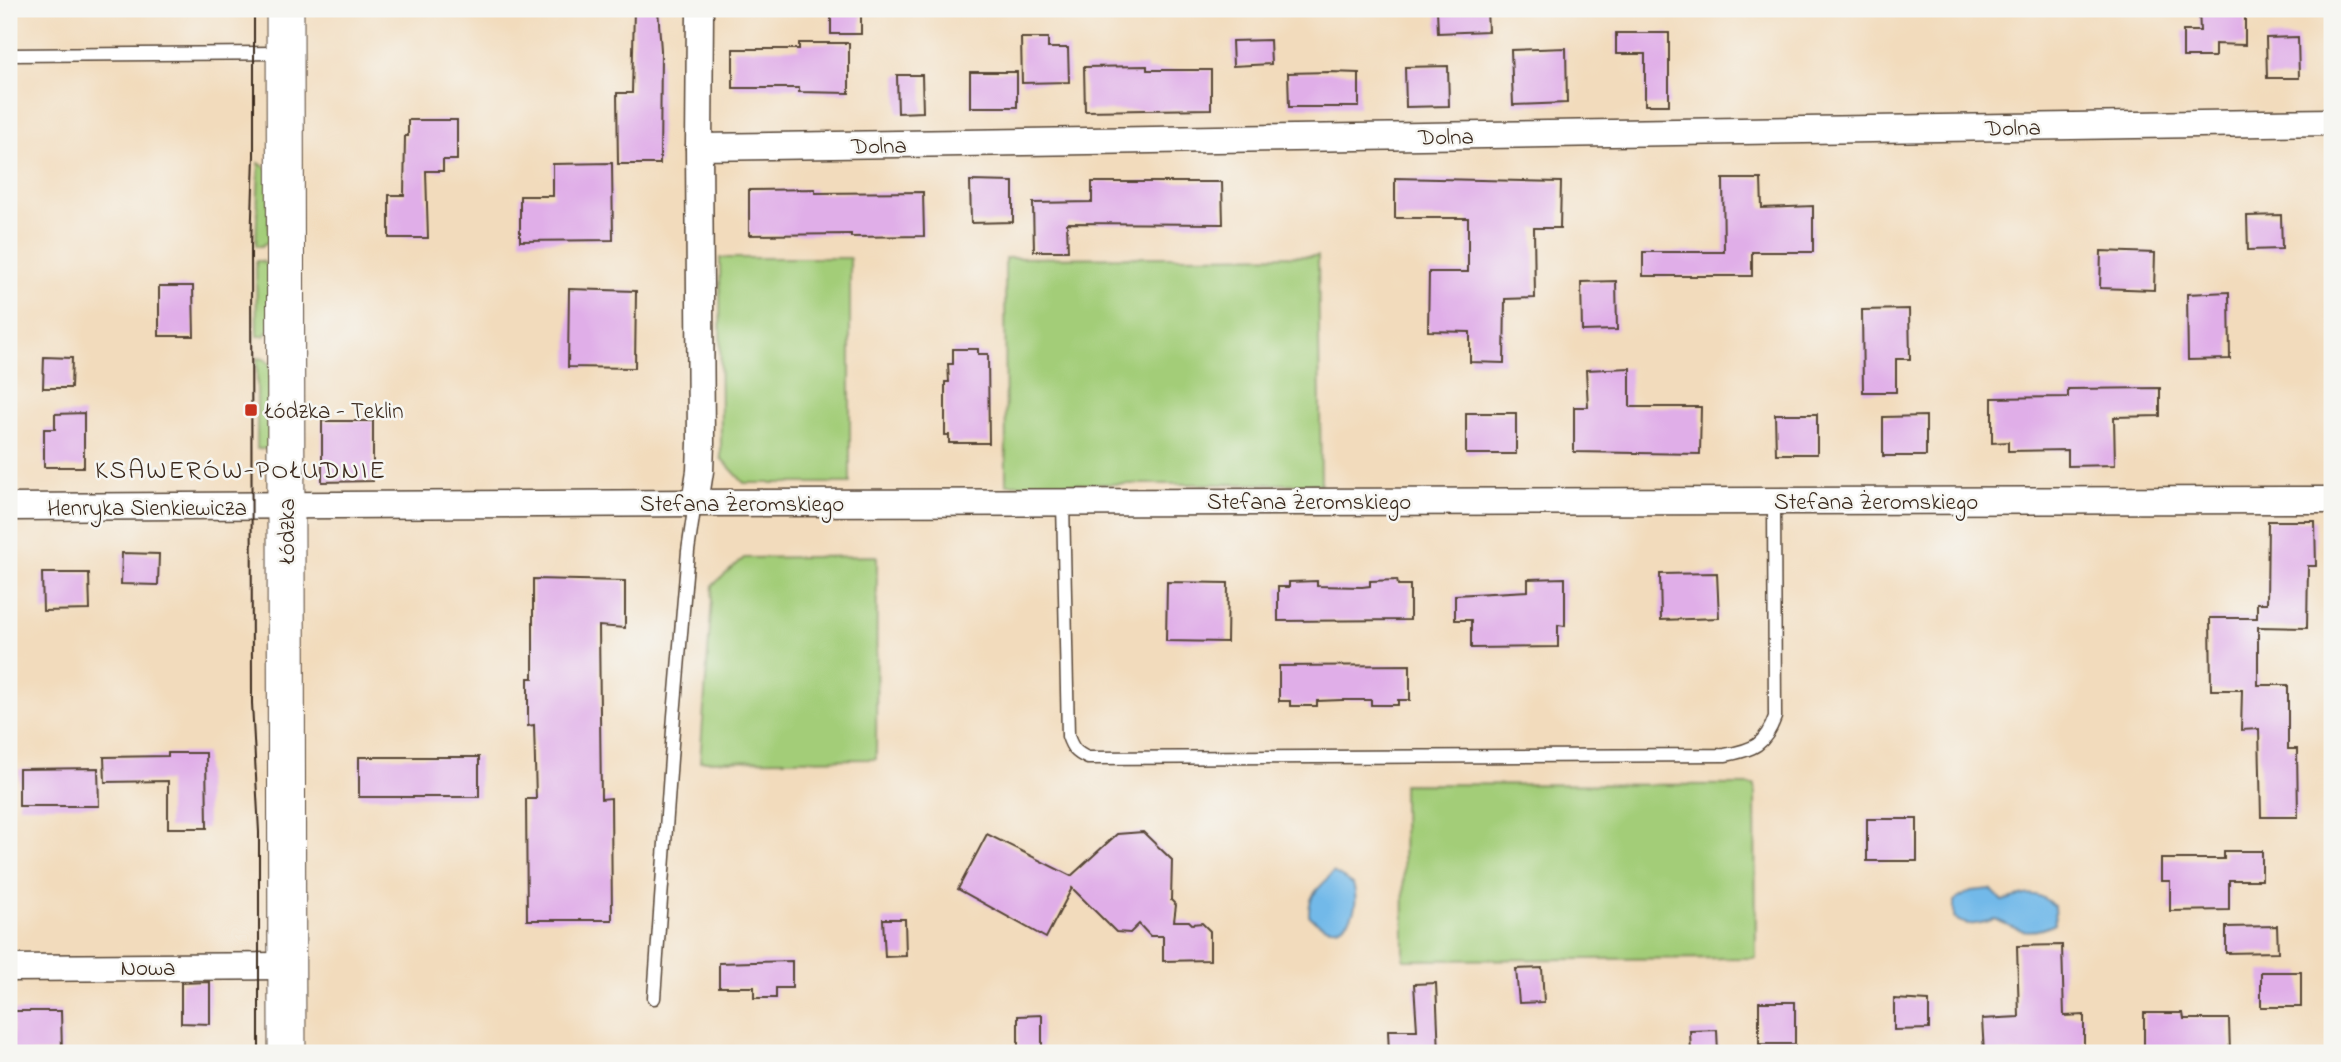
<svg xmlns="http://www.w3.org/2000/svg" width="2341" height="1062" font-family="'Indie Flower',sans-serif">
	<style>
		.green { fill: #a3cd78; stroke: #6f7c4b; stroke-width: 2 }
		.water { fill: #72b9e9; stroke: #567284; stroke-width: 2 }
		.building { fill: #e0aee8 }
		.lines { fill: none; stroke-linecap: round; stroke-linejoin: round }
		.lane-casing { stroke: #564536; stroke-width: 15 }
		.street-casing { stroke: #564536; stroke-width: 29 }
		.secondary-casing { stroke: #564536; stroke-width: 39 }
		.lane { stroke: #fff; stroke-width: 12 }
		.street { stroke: #fff; stroke-width: 26 }
		.secondary { stroke: #fff; stroke-width: 37 }
		.tram { stroke: #3b2a1e; stroke-width: 2 }
		.poi-dot { fill: #c8321e; stroke: #f6f6f2; stroke-width: 2.5 }
		.labels { text-anchor: middle; stroke-width: 5; stroke-linejoin: round; paint-order: stroke }
		.street-label { font-size: 23px; fill: #3b2a1e; stroke: #f6f6f2 }
		.poi-label { font-size: 23px; fill: #3b2a1e; stroke: #f6f6f2; text-anchor: start }
		.quarter-label { font-size: 26px; letter-spacing: 2px; fill: #3b2a1e; stroke: #f6f6f2 }
	</style>
	<rect width="100%" height="100%" fill="#f6f6f2"/>
	<filter id="ink" filterUnits="userSpaceOnUse"><feTurbulence type="fractalNoise" baseFrequency=".0143" numOctaves="2"/><feDisplacementMap in="SourceGraphic" scale="14" xChannelSelector="R" yChannelSelector="G"/><feConvolveMatrix kernelMatrix="1 2 1 2 8 2 1 2 1" color-interpolation-filters="sRGB"/></filter>
	<filter id="wash" filterUnits="userSpaceOnUse"><feTurbulence type="fractalNoise" baseFrequency=".00686" numOctaves="4" result="noise"/><feDisplacementMap in="SourceGraphic" scale="28" xChannelSelector="R" yChannelSelector="G"/><feGaussianBlur stdDeviation="1.57" result="paint"/><feColorMatrix in="noise" values="0 0 0 0 0 0 0 0 0 0 0 0 0 0 0 0 0 1.4 0 .05"/><feComposite in="paint" operator="in"/></filter>
	<g filter="url(#wash)">
		<rect width="100%" height="100%" fill="#f2dbbc"/>
		<g class="green">
			<polygon points="259,163 269,170 269,241 262,246 256,246"/>
			<polygon points="1318,256 1321,484 1006,484 1005,258"/>
			<polygon points="720,258 850,258 850,483 744,483 721,458"/>
			<polygon points="256,261 262,261 269,267 269,330 264,336 257,336"/>
			<polygon points="257,358 264,359 270,364 270,449 257,449"/>
			<polygon points="877,556 876,759 700,761 713,585 744,558"/>
			<polygon points="1403,784 1755,785 1756,958 1404,960"/>
		</g>
		<g class="water">
			<path d="M 1333,872 L 1353,884 C 1364,917 1337,946 1309,915 C 1309,890 1320,890 1333,872 Z"/>
			<path d="M 1991,889 L 2002,901 C 2025,894 2035,889 2054,906 L 2055,924 C 2030,936 2020,931 1995,919 C 1979,924 1968,928 1954,918 L 1954,901 L 1971,891 Z"/>
		</g>
		<g id="blocks">
			<g class="building">
				<polygon points="634,9 658,9 661,50 660,164 618,164 617,93 632,93"/>
				<rect x="831" y="9" width="30" height="25"/>
				<polygon points="1437,9 1487,9 1488,31 1438,33"/>
				<polygon points="2199,9 2245,9 2245,45 2215,44 2215,57 2183,57 2183,31 2200,31"/>
				<polygon points="1616,33 1669,33 1669,105 1645,105 1645,54 1616,54"/>
				<polygon points="2298,37 2299,78 2267,78 2266,38"/>
				<polygon points="1021,38 1048,38 1048,48 1068,48 1069,82 1022,83"/>
				<polygon points="1270,40 1271,64 1233,66 1232,41"/>
				<polygon points="799,43 849,43 849,93 799,92 799,88 733,88 733,49 799,49"/>
				<polygon points="1566,48 1567,103 1513,105 1511,50"/>
				<polygon points="1147,66 1147,70 1211,70 1211,109 1085,111 1084,67"/>
				<polygon points="1448,66 1449,106 1406,107 1405,67"/>
				<rect x="970" y="72" width="47" height="35"/>
				<polygon points="1330,72 1359,73 1359,107 1289,107 1288,73"/>
				<polygon points="897,75 922,75 923,112 898,113"/>
				<polygon points="408,120 457,120 457,160 443,160 443,171 426,171 428,238 389,238 389,195 404,195 405,136 408,136"/>
				<polygon points="612,163 613,240 520,241 520,196 553,196 553,164"/>
				<polygon points="1395,178 1561,182 1560,228 1534,228 1535,298 1505,299 1504,363 1470,362 1470,332 1428,331 1429,272 1468,272 1468,218 1395,218"/>
				<polygon points="1723,179 1761,179 1762,208 1813,206 1813,252 1752,252 1752,276 1643,276 1643,252 1724,252"/>
				<polygon points="970,181 1013,182 1013,222 971,223"/>
				<polygon points="1092,182 1222,182 1223,224 1067,223 1068,251 1034,251 1033,203 1092,202"/>
				<polygon points="815,189 815,193 923,192 924,236 851,237 851,234 749,235 749,190"/>
				<polygon points="2281,215 2282,249 2248,250 2247,216"/>
				<polygon points="2101,251 2155,253 2154,290 2100,288"/>
				<polygon points="1616,281 1617,330 1582,331 1581,282"/>
				<polygon points="159,286 193,286 194,336 159,336"/>
				<polygon points="569,289 636,291 635,368 568,367"/>
				<polygon points="2229,292 2230,359 2188,360 2187,294"/>
				<polygon points="1909,309 1910,359 1896,359 1896,392 1863,392 1862,310"/>
				<polygon points="953,349 978,349 978,354 988,354 989,443 949,443 949,435 945,435 945,382 949,382 948,364 953,364"/>
				<polygon points="44,357 72,358 71,388 43,388"/>
				<polygon points="1630,368 1630,407 1701,407 1700,454 1574,452 1574,407 1588,407 1586,370"/>
				<polygon points="2160,388 2160,416 2114,417 2115,465 2068,466 2068,450 2008,451 2008,442 1992,443 1992,398 2068,397 2068,389"/>
				<polygon points="84,413 84,467 44,467 44,429 55,429 55,414"/>
				<rect x="1466" y="413" width="50" height="41"/>
				<polygon points="1775,414 1817,414 1817,454 1776,454"/>
				<polygon points="1926,416 1926,456 1883,456 1883,417"/>
				<polygon points="322,421 373,421 373,481 322,482"/>
				<polygon points="2268,521 2315,521 2316,566 2308,566 2307,628 2258,627 2258,685 2288,685 2288,749 2297,749 2298,817 2261,817 2259,729 2241,730 2242,690 2211,690 2210,618 2257,618 2257,603 2267,603"/>
				<polygon points="122,553 159,554 158,585 121,584"/>
				<polygon points="42,573 89,573 90,610 43,611"/>
				<polygon points="1717,573 1719,618 1661,620 1660,574"/>
				<polygon points="1565,578 1565,626 1558,625 1558,647 1471,648 1471,620 1455,620 1455,595 1528,591 1528,579"/>
				<polygon points="533,579 625,581 625,628 599,626 601,799 611,798 612,920 527,920 526,799 536,799 534,725 528,726 528,678 533,678"/>
				<polygon points="1397,580 1398,585 1410,585 1410,620 1278,621 1278,587 1289,587 1289,582 1317,581 1317,586 1362,587 1370,586 1370,581"/>
				<polygon points="1167,582 1228,583 1227,642 1166,641"/>
				<polygon points="1410,665 1410,700 1398,700 1398,705 1371,705 1371,700 1343,700 1317,701 1317,706 1290,706 1290,701 1279,701 1279,666"/>
				<polygon points="168,753 206,753 207,828 168,828 168,781 105,782 104,757 168,756"/>
				<rect x="359" y="757" width="120" height="40"/>
				<polygon points="98,768 99,806 19,806 19,769"/>
				<rect x="1867" y="819" width="50" height="42"/>
				<polygon points="1143,832 1172,860 1171,900 1176,905 1174,921 1189,921 1192,924 1202,923 1210,931 1210,960 1163,961 1163,936 1150,936 1139,924 1130,933 1116,932 1072,888 1046,938 958,889 987,834 1071,876 1117,834"/>
				<polygon points="2224,851 2262,851 2262,880 2229,880 2229,910 2170,911 2170,881 2161,881 2161,859 2224,859"/>
				<polygon points="883,919 905,919 906,956 885,957"/>
				<polygon points="2277,926 2278,952 2226,953 2226,927"/>
				<polygon points="2062,945 2064,1016 2084,1015 2084,1053 1984,1053 1982,1019 2019,1017 2017,946"/>
				<polygon points="792,961 792,988 776,988 776,998 754,998 754,987 719,987 719,963"/>
				<polygon points="1542,968 1544,1002 1519,1003 1516,969"/>
				<rect x="2261" y="972" width="40" height="35"/>
				<polygon points="210,982 210,1024 181,1023 181,983"/>
				<polygon points="1436,983 1439,1053 1389,1053 1388,1030 1417,1030 1414,984"/>
				<polygon points="1894,999 1929,1001 1929,1029 1894,1030"/>
				<rect x="1759" y="1002" width="36" height="42"/>
				<polygon points="13,1011 61,1011 62,1052 13,1053"/>
				<polygon points="2144,1013 2183,1013 2184,1019 2229,1019 2230,1053 2184,1053 2184,1049 2144,1050"/>
				<polygon points="1042,1015 1042,1053 1018,1053 1018,1016"/>
				<polygon points="1717,1030 1718,1053 1691,1053 1690,1031"/>
			</g>
		</g>
	</g>
	<g filter="url(#ink)">
		<use href="#blocks" fill-opacity="0" stroke="#564536" stroke-width="2"/>
		<g class="lines">
			<defs>
				<g id="lane">
					<polyline points="9,55 281,53"/>
					<path d="M 1063,502 L 1068,736 C 1072,748 1076,753 1088,758 L 1725,755 C 1754,750 1765,745 1775,717 L 1774,501"/>
					<polyline points="654,998 674,716 688,551 695,503"/>
				</g>
				<g id="street">
					<polyline points="700,9 699,147 2332,122"/>
					<polyline points="695,503 700,471 701,443 699,147"/>
					<polyline points="9,507 695,503 2332,500"/>
					<polyline points="9,968 287,966"/>
				</g>
				<polyline id="secondary" points="285,9 287,1053"/>
			</defs>
			<use href="#lane" class="lane-casing"/>
			<use href="#street" class="street-casing"/>
			<use href="#secondary" class="secondary-casing"/>
			<use href="#lane" class="lane"/>
			<use href="#street" class="street"/>
			<use href="#secondary" class="secondary"/>
			<polyline class="tram" points="254,9 254,156 251,246 252,703 259,832 259,1053"/>
		</g>
	</g>
	<rect class="poi-dot" x="244" y="403" width="14" height="14" rx="3.5"/>
	<g class="labels">
		<g class="street-label">
			<text transform="translate(2013 127) rotate(-1)" y="8">Dolna</text>
			<text transform="translate(1446 136) rotate(-1)" y="8">Dolna</text>
			<text transform="translate(879 145) rotate(-1)" y="8">Dolna</text>
			<text x="1309" y="509">Stefana Żeromskiego</text>
			<text x="1876" y="509">Stefana Żeromskiego</text>
			<text x="742" y="511">Stefana Żeromskiego</text>
			<text x="147" y="515">Henryka Sienkiewicza</text>
			<text transform="translate(286 531) rotate(-90)" y="8">Łódzka</text>
			<text x="148" y="975">Nowa</text>
		</g>
		<g class="poi-label">
			<text x="265" y="418">Łódzka - Teklin</text>
		</g>
		<g class="quarter-label">
			<text x="241" y="478">KSAWERÓW-POŁUDNIE</text>
		</g>
	</g>
	<rect width="2341" height="1062" fill="none" stroke="#f6f6f2" stroke-width="35"/>
</svg>
